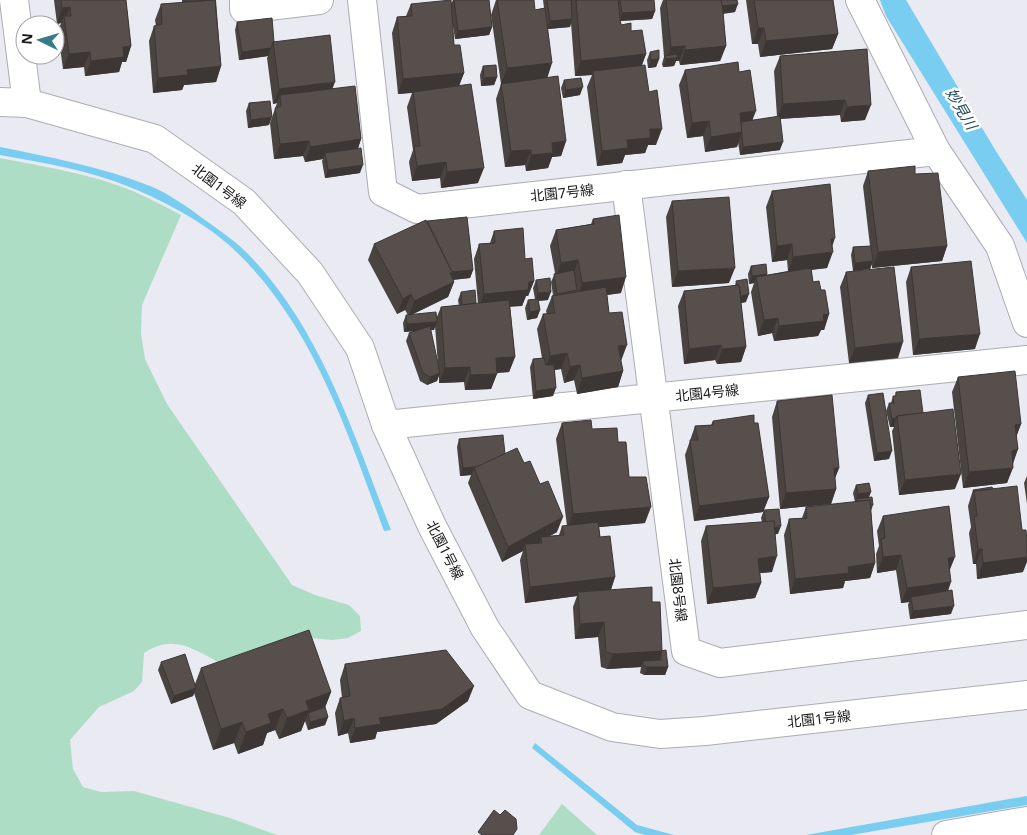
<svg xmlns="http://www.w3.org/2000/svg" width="1027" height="835" font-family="'Noto Sans','Noto Sans JP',sans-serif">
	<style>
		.green { fill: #aeddc5 }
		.water { fill: #78cdf1 }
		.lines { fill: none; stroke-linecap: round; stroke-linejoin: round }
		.minor-casing { stroke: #acacb4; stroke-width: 30 }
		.minor { stroke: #fff; stroke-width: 28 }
		.wall { fill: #4a4441; fill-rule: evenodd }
		.shaded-wall { fill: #3c3735 }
		.building { fill: #564f4c; stroke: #3c3735 }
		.labels { text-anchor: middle; stroke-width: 5; stroke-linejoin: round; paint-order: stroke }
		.street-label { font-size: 14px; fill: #19191b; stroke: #fff }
		.water-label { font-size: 15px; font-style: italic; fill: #224857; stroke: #fff }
	</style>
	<rect width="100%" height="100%" fill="#e9eaf2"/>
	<g class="green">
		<path d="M 0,158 C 45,167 93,174 135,192 C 151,199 166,207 181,215 L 142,305 L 141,333 L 145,359 L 167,404 L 292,585 L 315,595 L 349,605 L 360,616 L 361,631 L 348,638 L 332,640 L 300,637 L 218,662 C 192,648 172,634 144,653 L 142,682 L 134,691 L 99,707 L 70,740 L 73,769 L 83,787 L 101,792 L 134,791 L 230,818 L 277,835 L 0,835 Z"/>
		<polygon points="562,804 597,835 539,835"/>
	</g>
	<g class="water">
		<polygon points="880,0 906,0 994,148 1027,200 1027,243 886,16"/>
		<path d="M 0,147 C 50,157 102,167 150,186 C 168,193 189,208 205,220 C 219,230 234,240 247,253 C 321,328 353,433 391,530 L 384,531 C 347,431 311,319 229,245 C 203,222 164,201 132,188 C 90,170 44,163 0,155 Z"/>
		<polygon points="535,743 637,825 674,835 645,835 635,832 532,748"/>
		<polygon points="1027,796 1027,805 851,835 806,835"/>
	</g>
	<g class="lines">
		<defs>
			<g id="minor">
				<polyline points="14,0 27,103"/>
				<polyline points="244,0 244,9 319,0"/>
				<polyline points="362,0 383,192 417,209 936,151"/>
				<polyline points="860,0 936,151 1000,246 1027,323"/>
				<polyline points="0,102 27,103 155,139 244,202 310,273 360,348 386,425 432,526 485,628 530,695 612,727 660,734 705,731 1027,695"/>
				<polyline points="626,185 686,651 720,663 1027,625"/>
				<polyline points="386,425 1027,360"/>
				<polyline points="946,835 1027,821"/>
			</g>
		</defs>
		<use href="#minor" class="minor-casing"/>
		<use href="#minor" class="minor"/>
	</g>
	<g class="wall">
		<polygon points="54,0 126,0 131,46 126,62 122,62 119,72 85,76 84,67 63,69 58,32 61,23 57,24"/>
		<polygon points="182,0 216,0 221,66 216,82 184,85 182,90 153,93 149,41 154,26 156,26 155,20 161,4 182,3"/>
		<polygon points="453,0 489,0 492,27 489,35 455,39 452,20 454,45 464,73 459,86 478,183 441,188 440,178 412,181 409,162 413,150 407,107 412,93 398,94 392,33 397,17 406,16 411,4 451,4"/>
		<polygon points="496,0 535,10 544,8 543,0 654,0 655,11 652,19 620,21 621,25 631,31 646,54 642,65 656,145 648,145 645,153 625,155 622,163 597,166 587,87 592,75 575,76 571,23 570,27 548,29 547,78 566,141 561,156 552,157 548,168 526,171 525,165 505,167 496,99 501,84 491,15"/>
		<polygon points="663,0 737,0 735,12 723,14 726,46 720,61 680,65 679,61 676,61 674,66 663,67 662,64 664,57 660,8"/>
		<polygon points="746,0 833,0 838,34 832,49 760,57 758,44 752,44"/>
		<polygon points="237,22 274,42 332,89 361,139 358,148 360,173 325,178 322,161 323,159 305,162 303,156 274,159 270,123 277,103 273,104 267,58 268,56 239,60 235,30"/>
		<polygon points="867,49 865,120 841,122 840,115 780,119 780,150 740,155 738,142 737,147 705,152 703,136 687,138 679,85 685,70 739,72 753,120 777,117 774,71 780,56"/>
		<polygon points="650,52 659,59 656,67 648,68 647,60"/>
		<polygon points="483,66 497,77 494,85 481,86 480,75"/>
		<polygon points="564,80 580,95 563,98 561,88"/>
		<polygon points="249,103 269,125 248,128 246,111"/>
		<polygon points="868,171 915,174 947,246 942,261 872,268 872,264 870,269 853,271 851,255 853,247 870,246 863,186"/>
		<polygon points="772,191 832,248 827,268 811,270 813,282 821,290 829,314 824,330 821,330 818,336 774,341 772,333 758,336 751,292 754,283 749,284 748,274 751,266 767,274 767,275 788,271 787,260 772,262 766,207"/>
		<polygon points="672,201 729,283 672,287 666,217"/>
		<polygon points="593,219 621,293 607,295 609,313 621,361 623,371 618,387 577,394 574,380 564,383 561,369 555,370 553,396 533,399 530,367 533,359 542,358 537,329 543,314 547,314 546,311 552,296 553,295 551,282 555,273 550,246 556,230 591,224"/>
		<path d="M 427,221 L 473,270 L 470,278 L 453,280 L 454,282 L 448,297 L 411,315 L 436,319 L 441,307 L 459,306 L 458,300 L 461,292 L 476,304 L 478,304 L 474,259 L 479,244 L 490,243 L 494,231 L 525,259 L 534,281 L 528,296 L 526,296 L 522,306 L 510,306 L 515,357 L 509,372 L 497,373 L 491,389 L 465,390 L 464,382 L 439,383 L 439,375 L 437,381 L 427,385 L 420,381 L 406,341 L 409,333 L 413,331 L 404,332 L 403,323 L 406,315 L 408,315 L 405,310 L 397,314 L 368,260 L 374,244 ZM 435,326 L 438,365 L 430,330 L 434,330 Z"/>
		<polygon points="911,267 975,349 913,355 906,282"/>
		<polygon points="846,272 898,358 849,363 840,287"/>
		<polygon points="536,280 548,300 538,301 540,310 537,318 527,320 525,308 528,300 535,299 533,288"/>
		<polygon points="736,281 746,302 741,303 746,347 741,362 717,364 715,360 684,364 678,306 684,291 735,286"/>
		<polygon points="958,377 1021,424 1016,437 1018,449 1013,464 1007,483 963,488 952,392"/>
		<polygon points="896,392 923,413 955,489 899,495 892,431 894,427 890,427 886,411 889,403 891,403 893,396 895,396"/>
		<polygon points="868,395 889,459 874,461 865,403"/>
		<polygon points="777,401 839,468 835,478 836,489 831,504 780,509 772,417"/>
		<polygon points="713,421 754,423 769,497 763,512 694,521 685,455 695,426 711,425"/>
		<polygon points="562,423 592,429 618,442 629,477 645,523 599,527 600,537 615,577 611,590 652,602 662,651 668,667 665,675 644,675 640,673 641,667 607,669 601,667 598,637 575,639 573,607 577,596 525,603 520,560 523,551 502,562 468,483 471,475 460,476 457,447 459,439 505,454 557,532 550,536 559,535 562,526 567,526 556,439"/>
		<polygon points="1027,476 1027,504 1024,483"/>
		<polygon points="856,485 869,497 873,505 871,511 875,563 870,578 845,581 843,588 790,594 784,535 789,519 802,518 806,507 855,502 853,493"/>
		<polygon points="993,489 1023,572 977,579 976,564 973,564 969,533 971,527 968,506 973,490"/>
		<polygon points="764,510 778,534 775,534 772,572 760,573 761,583 755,598 707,604 701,541 706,526 762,522 761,518"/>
		<polygon points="883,516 950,570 948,591 951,614 910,619 908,605 909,602 901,603 896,570 877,573 876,554 879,546 877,531"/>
		<polygon points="161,662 195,684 201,668 331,692 325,707 328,717 325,725 308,730 305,721 301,731 279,739 275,730 267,733 263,745 238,754 234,743 213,750 194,693 193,696 171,704 158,670"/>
		<polygon points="345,664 468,701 436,724 377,732 375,739 350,743 348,733 338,736 335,713 340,698 342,698 340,680"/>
	</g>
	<g class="shaded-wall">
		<polygon points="738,4 735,12 717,14 720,6"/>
		<polygon points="70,7 65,22 64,16 61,23 57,24 62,8"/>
		<polygon points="655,11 652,19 619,21 622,13"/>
		<polygon points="572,19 570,27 547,29 550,21"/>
		<polygon points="492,27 489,35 455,39 458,31"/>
		<polygon points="758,28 764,28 758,44 752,44"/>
		<polygon points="838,34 832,49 760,57 766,41"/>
		<polygon points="131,46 126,62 122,62 119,72 85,76 91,61 123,47"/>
		<polygon points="685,46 679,61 676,61 674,66 663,67 671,47"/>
		<polygon points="726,46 720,61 680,65 685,50"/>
		<polygon points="271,48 268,56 239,60 242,52"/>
		<polygon points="90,52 84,67 63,69 69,54"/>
		<polygon points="646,54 640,70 593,71 592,75 575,76 581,61"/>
		<polygon points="659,59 656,67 648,68 651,60"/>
		<polygon points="552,63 547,79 501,84 507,68"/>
		<polygon points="221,66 216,82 184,85 182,90 153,93 158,78 187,70"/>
		<polygon points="464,73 458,88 398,94 403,79"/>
		<polygon points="497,77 494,85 481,86 484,78"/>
		<polygon points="335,82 329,98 280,95 277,103 273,104 279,89"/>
		<polygon points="583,87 580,95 563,98 566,90"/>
		<polygon points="845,100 840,115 777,119 783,104"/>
		<polygon points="871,105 865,120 841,122 847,107"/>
		<polygon points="756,111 750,126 740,128 740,113"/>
		<polygon points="272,117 269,125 248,128 251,120"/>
		<polygon points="709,121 703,136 687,138 692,123"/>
		<polygon points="650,129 662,129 656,145 648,145 645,153 625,155 622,163 597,166 602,151"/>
		<polygon points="742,132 737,147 705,152 711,137"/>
		<polygon points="361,139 356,155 325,153 323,159 305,162 310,147"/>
		<polygon points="309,141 303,156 274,159 280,144"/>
		<polygon points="566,141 561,156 552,157 548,168 526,171 531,155 552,143"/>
		<polygon points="783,142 780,150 740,155 743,147"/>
		<polygon points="531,150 525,165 505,167 511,151"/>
		<polygon points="446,162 440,178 412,181 417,166"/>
		<polygon points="363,165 360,173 325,178 328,170"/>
		<polygon points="484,168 478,183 441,188 447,172"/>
		<polygon points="835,238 830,253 833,252 827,268 788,272 793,257 831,239"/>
		<polygon points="792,244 787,260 772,262 777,246"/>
		<polygon points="947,246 942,261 872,268 878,252"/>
		<polygon points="578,260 573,276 556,278 561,263"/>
		<polygon points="873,261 870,269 853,271 855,263"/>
		<polygon points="735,268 729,283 672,287 678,271"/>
		<polygon points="473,270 470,278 449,280 454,282 448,297 409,316 414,301 448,273"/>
		<polygon points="767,274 765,282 756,277 754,283 749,284 752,276"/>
		<polygon points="626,277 621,293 577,299 582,283"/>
		<polygon points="534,281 528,296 526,296 522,306 478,309 484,294 529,282"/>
		<polygon points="551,292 548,300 535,301 538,293"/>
		<polygon points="411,294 405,310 397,314 403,299"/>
		<polygon points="749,294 746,302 736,304 739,296"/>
		<polygon points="540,310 537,318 527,320 530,312"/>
		<polygon points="829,314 824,330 821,330 818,336 774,341 779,326 823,315"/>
		<polygon points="778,318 772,333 758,336 764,320"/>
		<polygon points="437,322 434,330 404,332 407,324"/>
		<polygon points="980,334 975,349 913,355 919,339"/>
		<polygon points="903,342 898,358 849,363 855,348"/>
		<polygon points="627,345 621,361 618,346"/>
		<polygon points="721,345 715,360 684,364 689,349"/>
		<polygon points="746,347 741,362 717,364 722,349"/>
		<polygon points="567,353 561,369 544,371 550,356"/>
		<polygon points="515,357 509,372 491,373 496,358"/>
		<polygon points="580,365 574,380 564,383 570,367"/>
		<polygon points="470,367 464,382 439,383 445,368"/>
		<polygon points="623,371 618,387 577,394 582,378"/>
		<polygon points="440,373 437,381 427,385 430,377"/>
		<polygon points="497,374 491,389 465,390 470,375"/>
		<polygon points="556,388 553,396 533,399 536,391"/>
		<polygon points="896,418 894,427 890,427 892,419"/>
		<polygon points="1021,424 1015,440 1015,425"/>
		<polygon points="1018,449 1012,464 1012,451"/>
		<polygon points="892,451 889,459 874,461 877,453"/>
		<polygon points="489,465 474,468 471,475 460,476 463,468"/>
		<polygon points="834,468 839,468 833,483"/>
		<polygon points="1013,468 1007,483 963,488 969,472"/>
		<polygon points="961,474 955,489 899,495 905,480"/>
		<polygon points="836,489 831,504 780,509 786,493"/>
		<polygon points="871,492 868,500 856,499 855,502 858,494"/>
		<polygon points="769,497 763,512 694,521 699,506"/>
		<polygon points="651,507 645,523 567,530 573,514"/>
		<polygon points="563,517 557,532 542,540 541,537 540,542 526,549 525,544 523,551 502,562 508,547"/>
		<polygon points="781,526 778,534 764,535 767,527"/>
		<polygon points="978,549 982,549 976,564 973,564"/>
		<polygon points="901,555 896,570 877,573 883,557"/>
		<polygon points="777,556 772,572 752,574 758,559"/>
		<polygon points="955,557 949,572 948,558"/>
		<polygon points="1027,557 1027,562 1023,572 977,579 983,563"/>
		<polygon points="875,563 870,578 845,581 843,588 790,594 795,579 848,567"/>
		<polygon points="615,577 610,592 578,592 577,596 525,603 530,587"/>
		<polygon points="951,582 946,597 911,597 909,602 901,603 907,588"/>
		<polygon points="761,583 755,598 707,604 713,588"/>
		<polygon points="954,606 951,614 910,619 913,611"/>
		<polygon points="604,622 598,637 575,639 580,624"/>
		<polygon points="662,651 657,667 668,667 665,675 644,675 647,667 643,661 641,667 607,669 613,654"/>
		<polygon points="474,686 468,701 436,724 377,732 375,739 350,743 355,728 379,718"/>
		<polygon points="196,688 193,696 171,704 174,696"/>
		<polygon points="331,692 323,713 308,713 301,731 279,739 287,718 306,701"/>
		<polygon points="283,709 275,730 267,733 263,745 238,754 246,732 268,714"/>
		<polygon points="328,717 325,725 308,730 310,722"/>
		<polygon points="354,718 348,733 338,736 344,721"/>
		<polygon points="242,722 234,743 213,750 221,729"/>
	</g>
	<g class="building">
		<polygon points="61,0 126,0 131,46 123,47 124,57 91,61 90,52 69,54 64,16 71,16 70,7 62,8"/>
		<polygon points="186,0 212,0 186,2"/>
		<polygon points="215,0 221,66 187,70 188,75 158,78 154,26 162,24 161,4"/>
		<polygon points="451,0 454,45 460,45 464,73 403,79 397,17 412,16 411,4"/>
		<polygon points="454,0 489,0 492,27 458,31"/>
		<polygon points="497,0 534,0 535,10 545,8 552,63 507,68"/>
		<polygon points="547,0 571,0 572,19 550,21"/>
		<polygon points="576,0 618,0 621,25 631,23 631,31 642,30 646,54 581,61"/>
		<polygon points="620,0 654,0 655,11 622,13"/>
		<polygon points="666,0 722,0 726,46 685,50 685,46 671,47"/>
		<polygon points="721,0 737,0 738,4 722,6"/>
		<polygon points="754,0 833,0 838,34 766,41 764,28 758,28"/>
		<polygon points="272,18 274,42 273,42 271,48 242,52 237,22"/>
		<polygon points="330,35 335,82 279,89 273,42"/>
		<polygon points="867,49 871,105 847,107 845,100 783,104 780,56"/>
		<polygon points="659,50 659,59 651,60 650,52"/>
		<polygon points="677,54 677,58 665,59 665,56"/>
		<polygon points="738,62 739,72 750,70 756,111 740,113 742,132 711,137 709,121 692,123 685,70"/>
		<polygon points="496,65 497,77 484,78 483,66"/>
		<polygon points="645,65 649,92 657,90 662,129 650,129 650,138 627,140 628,148 602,151 593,71"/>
		<polygon points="558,76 566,141 552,143 553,153 531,155 531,150 511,151 501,84"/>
		<polygon points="581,78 583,87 566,90 564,80"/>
		<polygon points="471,84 484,168 447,172 446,162 417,166 414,146 420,146 413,92"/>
		<polygon points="355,86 361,139 310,147 309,141 280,144 275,108 281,106 280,95"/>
		<polygon points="270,101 272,117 251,120 249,103"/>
		<polygon points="780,116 783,142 743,147 741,122"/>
		<polygon points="361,148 363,165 328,170 325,153"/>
		<polygon points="915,166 915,174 938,173 947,246 878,252 868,171"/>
		<polygon points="830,184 835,238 831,239 833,252 793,257 792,244 777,246 772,191"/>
		<polygon points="729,197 735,268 678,271 672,201"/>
		<polygon points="619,215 626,277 582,283 578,260 561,263 556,230 594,224 593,219"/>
		<polygon points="467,217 473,270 451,272 452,272 427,221"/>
		<polygon points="426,220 452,272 450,273 454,282 414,301 411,294 403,299 374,244"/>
		<polygon points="523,228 525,259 532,258 534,281 529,282 528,290 484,294 479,244 495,243 494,231"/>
		<polygon points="871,246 873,261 855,263 853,247"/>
		<polygon points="971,261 980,334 919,339 911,267"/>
		<polygon points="766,264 767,274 752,276 751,266"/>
		<polygon points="894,267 903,342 855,348 846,272"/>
		<polygon points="811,268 813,282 819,281 821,290 825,290 829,314 823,315 824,321 779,326 778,318 764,320 756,277"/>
		<polygon points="574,270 577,290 557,294 554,274"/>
		<polygon points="550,278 551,292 538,293 536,280"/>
		<polygon points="747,279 749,294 741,296 739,285 737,285 736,281"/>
		<polygon points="739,285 746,347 722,349 721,345 689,349 684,291"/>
		<polygon points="606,287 609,313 622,312 627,345 618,346 623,371 582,378 580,365 570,367 567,353 550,356 543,314 555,313 552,296"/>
		<polygon points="475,290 476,303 462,305 461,292"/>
		<polygon points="538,299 540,310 530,312 528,300"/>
		<polygon points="509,300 515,357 496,358 497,374 470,375 470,367 445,368 441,307"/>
		<polygon points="436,312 437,322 407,324 406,315"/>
		<polygon points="430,326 440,373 430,377 423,373 409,333"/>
		<polygon points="544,358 546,365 554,365 556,388 536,391 533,359"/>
		<polygon points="1015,371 1021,424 1015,425 1018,449 1012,451 1013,468 969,472 958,377"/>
		<polygon points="920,390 923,413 897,416 896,418 892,419 889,403 894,403 893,396 896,396 896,392"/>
		<polygon points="883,393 892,451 877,453 868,395"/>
		<polygon points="832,395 839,468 834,468 836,489 786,493 777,401"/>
		<polygon points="953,409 961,474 905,480 897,416"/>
		<polygon points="754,415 754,423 758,423 769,497 699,506 690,440 698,440 695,426 713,425 713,421"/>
		<polygon points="591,420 592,429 617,428 618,442 626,442 629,477 646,477 651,507 573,514 562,423"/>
		<polygon points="503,435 505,454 477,467 463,468 459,439"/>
		<polygon points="517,448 524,463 530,461 540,484 548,481 563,517 508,547 474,468"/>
		<polygon points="869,483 871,492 858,494 856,485"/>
		<polygon points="1017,486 1022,530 1026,530 1027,541 1027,557 983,563 982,549 978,549 974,517 977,516 974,491"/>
		<polygon points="992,487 993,489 974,491 974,492 973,490"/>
		<polygon points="872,497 873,505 870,505 870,500 857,501 856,499"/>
		<polygon points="870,500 875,563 848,567 849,573 795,579 789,519 807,518 806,507"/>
		<polygon points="949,506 955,557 948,558 951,582 907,588 901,555 883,557 881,539 885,538 883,516"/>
		<polygon points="779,509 781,526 775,526 774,521 766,522 764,510"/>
		<polygon points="774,521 777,556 758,559 761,583 713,588 706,526"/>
		<polygon points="598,522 600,537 610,536 615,577 530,587 525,544 542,543 541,537 564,535 562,526"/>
		<polygon points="652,587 652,602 660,602 662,651 613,654 606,652 604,622 580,624 578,592"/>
		<polygon points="952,590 954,606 913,611 911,597"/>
		<polygon points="309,630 331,692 306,701 309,710 287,718 283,709 268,714 271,723 246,732 242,722 221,729 201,668"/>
		<polygon points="446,650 474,686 442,709 379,718 381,724 355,728 354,718 344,721 340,698 350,696 345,664"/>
		<polygon points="666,650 668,667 647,667 643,665 643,661 661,660 661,655 662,651 661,651"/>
		<polygon points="185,654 196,688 174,696 161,662"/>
		<polygon points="325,707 328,717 310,722 308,713"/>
		<polygon points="494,810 500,815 505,810 516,819 517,829 513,835 482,835 478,832"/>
	</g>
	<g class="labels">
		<g class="street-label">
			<text transform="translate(219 186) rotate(37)" y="5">北園1号線</text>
			<text transform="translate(562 193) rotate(-6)" y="5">北園7号線</text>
			<text transform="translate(707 393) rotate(-6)" y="5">北園4号線</text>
			<text transform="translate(445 550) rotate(63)" y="5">北園1号線</text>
			<text transform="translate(678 590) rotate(83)" y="5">北園8号線</text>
			<text transform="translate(819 719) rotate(-6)" y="5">北園1号線</text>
		</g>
		<g class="water-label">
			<text transform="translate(961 109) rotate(59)" y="5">妙見川</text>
		</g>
	</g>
	<g transform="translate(40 40) rotate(275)"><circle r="24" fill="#ffffff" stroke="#a3a3a4"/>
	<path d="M0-4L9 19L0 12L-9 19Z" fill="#367b89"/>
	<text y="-8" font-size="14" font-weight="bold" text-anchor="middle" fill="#19191b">N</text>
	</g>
</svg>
